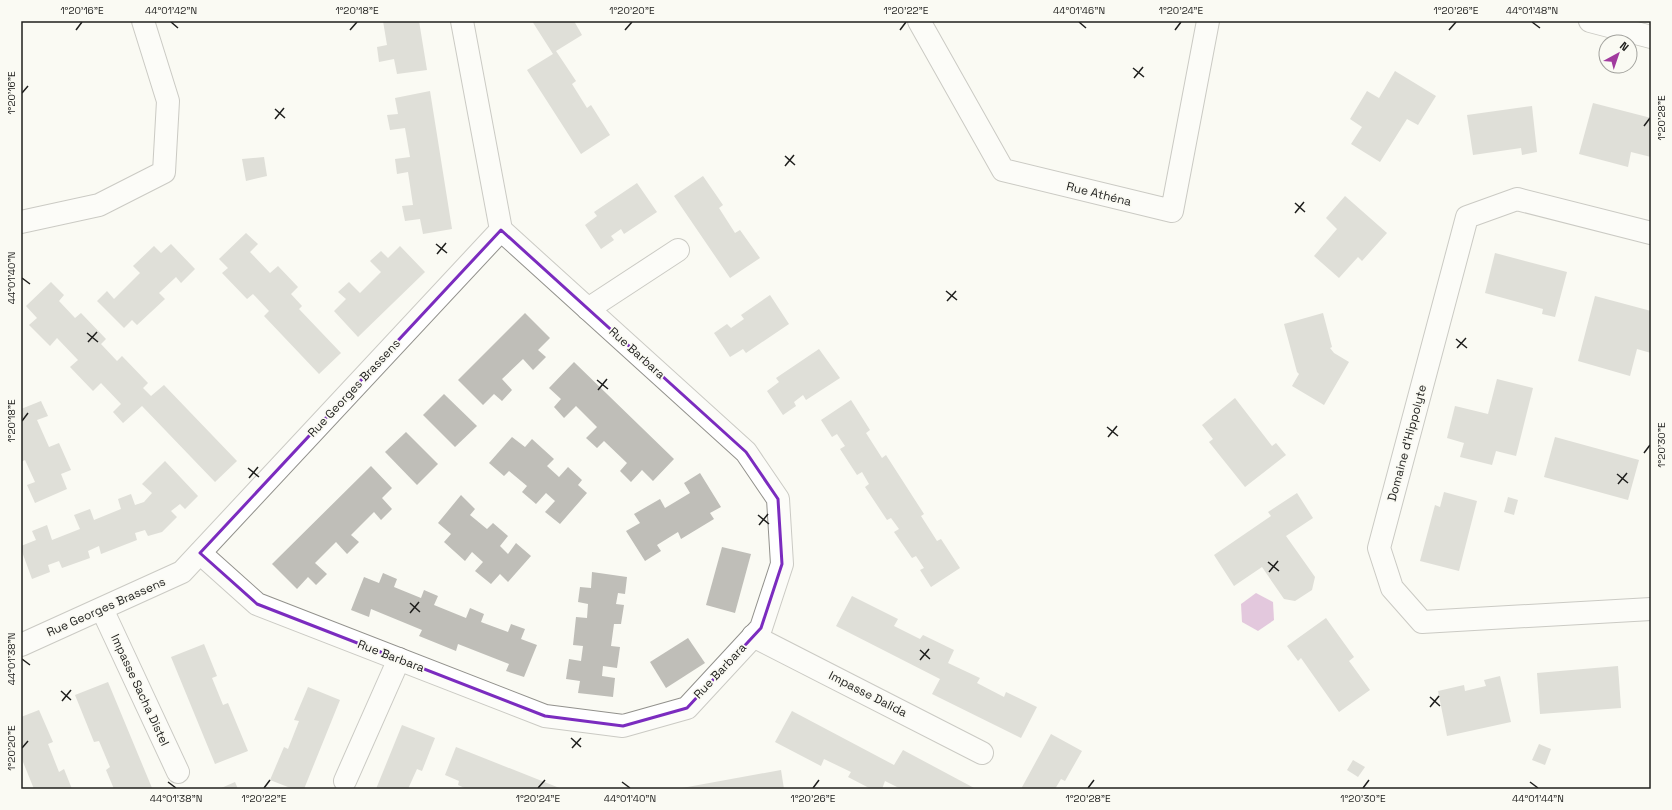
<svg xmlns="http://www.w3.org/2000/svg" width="1672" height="810" font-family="'Space Grotesk',sans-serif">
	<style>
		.water { fill: #c88cc3 }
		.building { fill: #bfbeb8 }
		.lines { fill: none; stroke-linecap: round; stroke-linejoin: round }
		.minor-casing { stroke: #92918c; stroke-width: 24 }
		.minor { stroke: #fff; stroke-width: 22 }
		.marked { fill: none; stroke: #7b2cbf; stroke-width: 3; stroke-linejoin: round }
		.ticks { fill: none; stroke: #1f1f1d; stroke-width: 1.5 }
		.labels { text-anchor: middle; stroke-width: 3.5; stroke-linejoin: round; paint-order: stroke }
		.street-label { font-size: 12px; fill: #1f1f1d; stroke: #fafaf3 }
		.neatline { fill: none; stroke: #1f1f1d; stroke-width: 1.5 }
		.ticks-label { font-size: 10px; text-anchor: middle; fill: #1f1f1d }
	</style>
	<rect width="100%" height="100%" fill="#fafaf3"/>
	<polygon class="water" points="1256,593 1273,602 1274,620 1258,631 1242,622 1241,604"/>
	<g class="building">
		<polygon points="383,21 419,21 427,70 397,74 394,59 379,62 377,47 387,45"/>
		<polygon points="532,21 574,21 582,35 556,51 576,81 572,84 587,108 591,105 610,135 581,154 527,70 553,54"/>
		<polygon points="1395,71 1436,96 1418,125 1407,119 1380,162 1351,144 1362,127 1350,119 1367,91 1379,98"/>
		<polygon points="430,91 452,229 423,234 420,219 405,221 402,206 413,205 408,172 397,174 395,159 410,157 405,128 390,130 387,115 398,114 395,98"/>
		<polygon points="1593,103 1651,118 1651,157 1631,152 1628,167 1579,154"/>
		<polygon points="1532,106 1537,152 1522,155 1521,148 1473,155 1467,115"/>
		<polygon points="264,157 267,176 246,181 242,159"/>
		<polygon points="703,176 723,205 719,208 735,233 740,230 760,258 730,278 674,196"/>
		<polygon points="637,183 657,212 624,234 621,229 611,236 614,240 601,249 585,225 597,216 594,212"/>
		<polygon points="1345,196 1387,233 1362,261 1358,257 1339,278 1314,256 1337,229 1326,218"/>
		<polygon points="246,233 258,244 250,252 270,273 278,266 298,287 291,294 302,306 299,309 341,353 319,374 264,316 269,311 253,294 247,299 222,273 228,268 219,259"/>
		<polygon points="171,244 195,269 181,283 176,277 159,293 165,299 137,325 132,320 124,328 97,301 107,291 114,299 140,273 133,266 154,246 161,253"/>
		<polygon points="400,246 425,272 358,337 334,311 346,299 338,292 349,282 360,293 381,272 370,261 381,251 388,258"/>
		<polygon points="1495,253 1567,272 1555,317 1542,314 1543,309 1485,293"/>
		<polygon points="51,282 64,295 59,301 75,318 81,313 106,339 101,344 117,361 122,356 148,383 143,388 151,396 164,385 237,461 215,482 142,406 123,423 113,412 121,404 101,383 93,391 70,367 78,360 57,338 50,346 29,325 37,318 26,306"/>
		<polygon points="770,295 789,324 746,353 743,349 730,357 714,333 727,324 731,328 744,319 741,315"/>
		<polygon points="1595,296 1651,311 1651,353 1637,349 1630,376 1578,361"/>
		<polygon points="525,313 550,338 538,350 546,357 533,370 523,359 502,379 512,390 502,401 494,394 483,405 458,380"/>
		<polygon points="1323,313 1332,347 1330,348 1334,353 1349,362 1324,405 1292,386 1299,374 1297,372 1284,324"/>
		<polygon points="819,349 840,378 806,400 803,395 794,402 796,406 783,415 767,391 779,382 776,378"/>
		<polygon points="574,362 674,459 653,481 642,470 631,482 620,471 627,463 604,441 597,448 586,438 597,427 576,406 564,418 554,407 561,399 549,388"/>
		<polygon points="1497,379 1533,388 1516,456 1496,451 1492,465 1460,457 1464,443 1447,438 1455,406 1488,414"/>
		<polygon points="444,394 477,426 455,447 423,415"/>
		<polygon points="1235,398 1272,446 1276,443 1286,455 1245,487 1209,442 1213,439 1202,425"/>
		<polygon points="851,400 870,430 866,433 882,458 886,455 924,514 921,516 937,541 941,539 960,568 931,587 920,570 924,568 916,556 912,558 894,532 899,529 891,518 887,520 865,487 869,484 862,472 857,475 840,449 845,446 837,434 832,437 821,420"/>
		<polygon points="41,401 48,416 37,420 49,447 59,443 71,470 61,474 67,489 35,503 27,485 35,482 25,460 21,462 21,409"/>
		<polygon points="406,432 438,464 417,485 385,452"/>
		<polygon points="512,437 525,447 532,439 554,459 547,466 559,477 568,467 582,480 578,485 587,493 560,524 545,512 555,501 546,493 536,504 522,492 527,486 509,471 504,476 489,463"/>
		<polygon points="1555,437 1639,460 1628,500 1544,477"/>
		<polygon points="165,461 198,496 185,509 180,504 171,511 177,517 162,532 148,536 145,530 135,533 137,540 101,554 99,546 88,551 90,558 62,568 59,561 48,565 50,572 32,579 21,549 21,546 36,540 32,531 47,525 52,540 80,529 74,515 90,509 94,520 121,509 118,499 131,494 135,505 144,502 152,493 142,484"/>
		<polygon points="371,466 392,488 382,498 392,509 381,520 374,512 351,535 359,542 347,554 336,542 315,563 327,574 316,585 308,577 297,589 272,564"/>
		<polygon points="700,473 721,507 710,513 714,519 681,539 678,532 657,545 661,551 645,561 626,531 640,523 634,514 660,499 665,508 690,493 684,483"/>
		<polygon points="1444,492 1477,501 1459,571 1420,561 1435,505 1440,507"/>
		<polygon points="1297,493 1313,518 1286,536 1315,577 1312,590 1295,601 1284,599 1262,567 1234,586 1214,555 1271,516 1268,512"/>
		<polygon points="461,495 475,509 470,515 487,529 493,523 508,536 500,546 508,554 516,543 531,556 508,582 500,574 491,584 475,571 483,562 472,552 465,561 444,542 451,534 438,523"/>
		<polygon points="1508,497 1518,500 1514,515 1504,512"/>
		<polygon points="722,547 751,554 735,613 706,605"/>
		<polygon points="592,572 627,577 625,594 618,593 616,604 624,605 621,624 614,624 611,646 620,647 617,668 603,666 602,676 615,678 613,697 578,693 580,681 566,679 569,659 581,661 583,646 573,645 576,617 587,618 588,604 578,602 580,587 591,588"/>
		<polygon points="383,573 397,579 394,587 421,598 424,590 438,596 434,605 466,618 470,608 484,614 481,622 508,632 511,624 525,629 521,639 537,645 524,677 506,671 509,664 458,644 456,651 419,636 422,630 371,609 369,617 351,610 364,577 379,583"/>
		<polygon points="852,596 898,619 894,626 920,639 923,635 954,650 948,663 980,678 977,683 1004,697 1006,692 1037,707 1021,738 932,694 940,679 836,626"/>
		<polygon points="1326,618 1354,657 1349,661 1370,690 1339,712 1301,658 1298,661 1287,646"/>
		<polygon points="688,638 705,663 666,688 650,662"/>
		<polygon points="204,644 217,676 212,678 223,705 228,703 248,751 215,764 171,657"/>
		<polygon points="1618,666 1621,708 1540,714 1537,673"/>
		<polygon points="1500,676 1511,722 1447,736 1438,691 1464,685 1465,691 1486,686 1484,680"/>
		<polygon points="108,682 152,788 150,789 114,789 106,770 110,767 99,741 94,742 75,695"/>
		<polygon points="308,687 340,700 304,789 293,789 270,780 284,747 288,749 299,721 294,720"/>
		<polygon points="39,710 53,742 48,744 59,772 64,769 72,789 34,789 21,757 21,717"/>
		<polygon points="792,711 894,765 903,750 976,789 901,789 885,781 882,789 871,789 848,777 851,772 824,759 821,766 775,742"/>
		<polygon points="402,725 435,738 422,771 417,769 408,789 376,789"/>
		<polygon points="1051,734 1082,751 1065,781 1061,779 1055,789 1021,789"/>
		<polygon points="1539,744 1551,749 1545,765 1532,760"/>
		<polygon points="456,747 562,789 467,789 458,785 459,781 445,775"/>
		<polygon points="1353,760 1365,767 1358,777 1347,770"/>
		<polygon points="781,770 784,789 682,789 682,788"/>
		<polygon points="235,782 238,789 219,789"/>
	</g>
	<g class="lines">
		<defs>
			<g id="minor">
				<polyline points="919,21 1003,170 1172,211 1208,21"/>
				<polyline points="1590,21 1651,37"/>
				<polyline points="21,222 99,205 164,172 168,101 143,21"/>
				<polyline points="1651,233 1517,199 1467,217 1379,548 1392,588 1422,622 1651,609"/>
				<polyline points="588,309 678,250"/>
				<polyline points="200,553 257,604 545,716 623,726 687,708 761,628 782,564 778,499 746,452 501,230"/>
				<polyline points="102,609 178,772"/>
				<polyline points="753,636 982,753"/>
				<polyline points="21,645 182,572 501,230 462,21"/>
				<polyline points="345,781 399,659"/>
			</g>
		</defs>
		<use href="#minor" class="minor-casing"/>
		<use href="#minor" class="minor"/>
	</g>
	<path d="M0 0H1672V810H0ZM 501,230 L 746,452 L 778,499 L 782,564 L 761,628 L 687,708 L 623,726 L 545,716 L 257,604 L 200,553 Z" fill="#fafaf3" fill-opacity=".55" fill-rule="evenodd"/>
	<path class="marked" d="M 501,230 L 746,452 L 778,499 L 782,564 L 761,628 L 687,708 L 623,726 L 545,716 L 257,604 L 200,553 Z"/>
	<path class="ticks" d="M 171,22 L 178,28M 1079,22 L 1086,28M 1532,22 L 1540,28M 76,30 L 82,22M 350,30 L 357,22M 625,30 L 632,22M 900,30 L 906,22M 1175,30 L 1181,22M 1449,30 L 1456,22M 1133,68 L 1144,77M 1134,78 L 1143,67M 22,93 L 28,86M 275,109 L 285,118M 275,119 L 284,108M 1644,126 L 1650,118M 785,156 L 795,165M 785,166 L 794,155M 1295,203 L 1305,212M 1295,213 L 1304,202M 436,244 L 447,253M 437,254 L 446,243M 22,278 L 30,284M 946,291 L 957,300M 947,301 L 956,291M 87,333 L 98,342M 1456,339 L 1467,348M 88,342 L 97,332M 1457,348 L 1466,338M 597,380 L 608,389M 598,390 L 607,379M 22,421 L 28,413M 1107,427 L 1118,436M 1108,437 L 1117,426M 1644,453 L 1650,445M 248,468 L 259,477M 1617,474 L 1628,483M 249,478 L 258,467M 1618,484 L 1627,473M 758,515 L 769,524M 759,525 L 768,514M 1268,562 L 1279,571M 1269,572 L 1278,561M 410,603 L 420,612M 410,613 L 419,602M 920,650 L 930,659M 22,659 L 30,665M 920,660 L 929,649M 61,691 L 71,700M 1430,697 L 1440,706M 62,701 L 71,690M 1430,707 L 1439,696M 571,738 L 581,747M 22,748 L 28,741M 572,748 L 581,738M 168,782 L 176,788M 622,782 L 630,788M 1530,782 L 1538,788M 264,788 L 270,780M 538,788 L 545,780M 813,788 L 819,780M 1088,788 L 1094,780M 1363,788 L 1369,780"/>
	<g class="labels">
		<g class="street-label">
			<text transform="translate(1099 194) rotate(14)" y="4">Rue Athéna</text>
			<text transform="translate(637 353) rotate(42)" y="4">Rue Barbara</text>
			<text transform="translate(354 388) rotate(-47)" y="4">Rue Georges Brassens</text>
			<text transform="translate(1407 443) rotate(-75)" y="4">Domaine d'Hippolyte</text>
			<text transform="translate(106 607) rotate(-24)" y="4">Rue Georges Brassens</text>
			<text transform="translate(391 656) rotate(21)" y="4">Rue Barbara</text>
			<text transform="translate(720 671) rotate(-47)" y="4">Rue Barbara</text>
			<text transform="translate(140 690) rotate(65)" y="4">Impasse Sacha Distel</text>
			<text transform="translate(868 694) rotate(27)" y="4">Impasse Dalida</text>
		</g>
	</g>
	<rect width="1672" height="810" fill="none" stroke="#fafaf3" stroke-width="44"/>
	<g transform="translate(1618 54) rotate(40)"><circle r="19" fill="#fafaf3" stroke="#a2a29d"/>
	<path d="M0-3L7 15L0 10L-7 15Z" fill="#a13a9e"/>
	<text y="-6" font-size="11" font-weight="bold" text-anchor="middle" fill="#1f1f1d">N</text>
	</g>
	<rect x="22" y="22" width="1628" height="766" class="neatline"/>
	<g class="ticks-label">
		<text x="82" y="14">1°20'16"E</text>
		<text x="171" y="14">44°01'42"N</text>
		<text x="357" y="14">1°20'18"E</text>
		<text x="632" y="14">1°20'20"E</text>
		<text x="906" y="14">1°20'22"E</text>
		<text x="1079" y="14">44°01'46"N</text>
		<text x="1181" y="14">1°20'24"E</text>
		<text x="1456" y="14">1°20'26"E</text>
		<text x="1532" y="14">44°01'48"N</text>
		<text transform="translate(11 93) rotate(-90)" y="4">1°20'16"E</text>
		<text transform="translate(1661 118) rotate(-90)" y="4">1°20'28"E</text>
		<text transform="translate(11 278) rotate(-90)" y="4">44°01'40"N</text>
		<text transform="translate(11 421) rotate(-90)" y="4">1°20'18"E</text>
		<text transform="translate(1661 445) rotate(-90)" y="4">1°20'30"E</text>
		<text transform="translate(11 659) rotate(-90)" y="4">44°01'38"N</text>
		<text transform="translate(11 748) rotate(-90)" y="4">1°20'20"E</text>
		<text x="176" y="802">44°01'38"N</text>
		<text x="264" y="802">1°20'22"E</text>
		<text x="538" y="802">1°20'24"E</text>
		<text x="630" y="802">44°01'40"N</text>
		<text x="813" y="802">1°20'26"E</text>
		<text x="1088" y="802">1°20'28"E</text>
		<text x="1363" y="802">1°20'30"E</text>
		<text x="1538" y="802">44°01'44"N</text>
	</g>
</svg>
